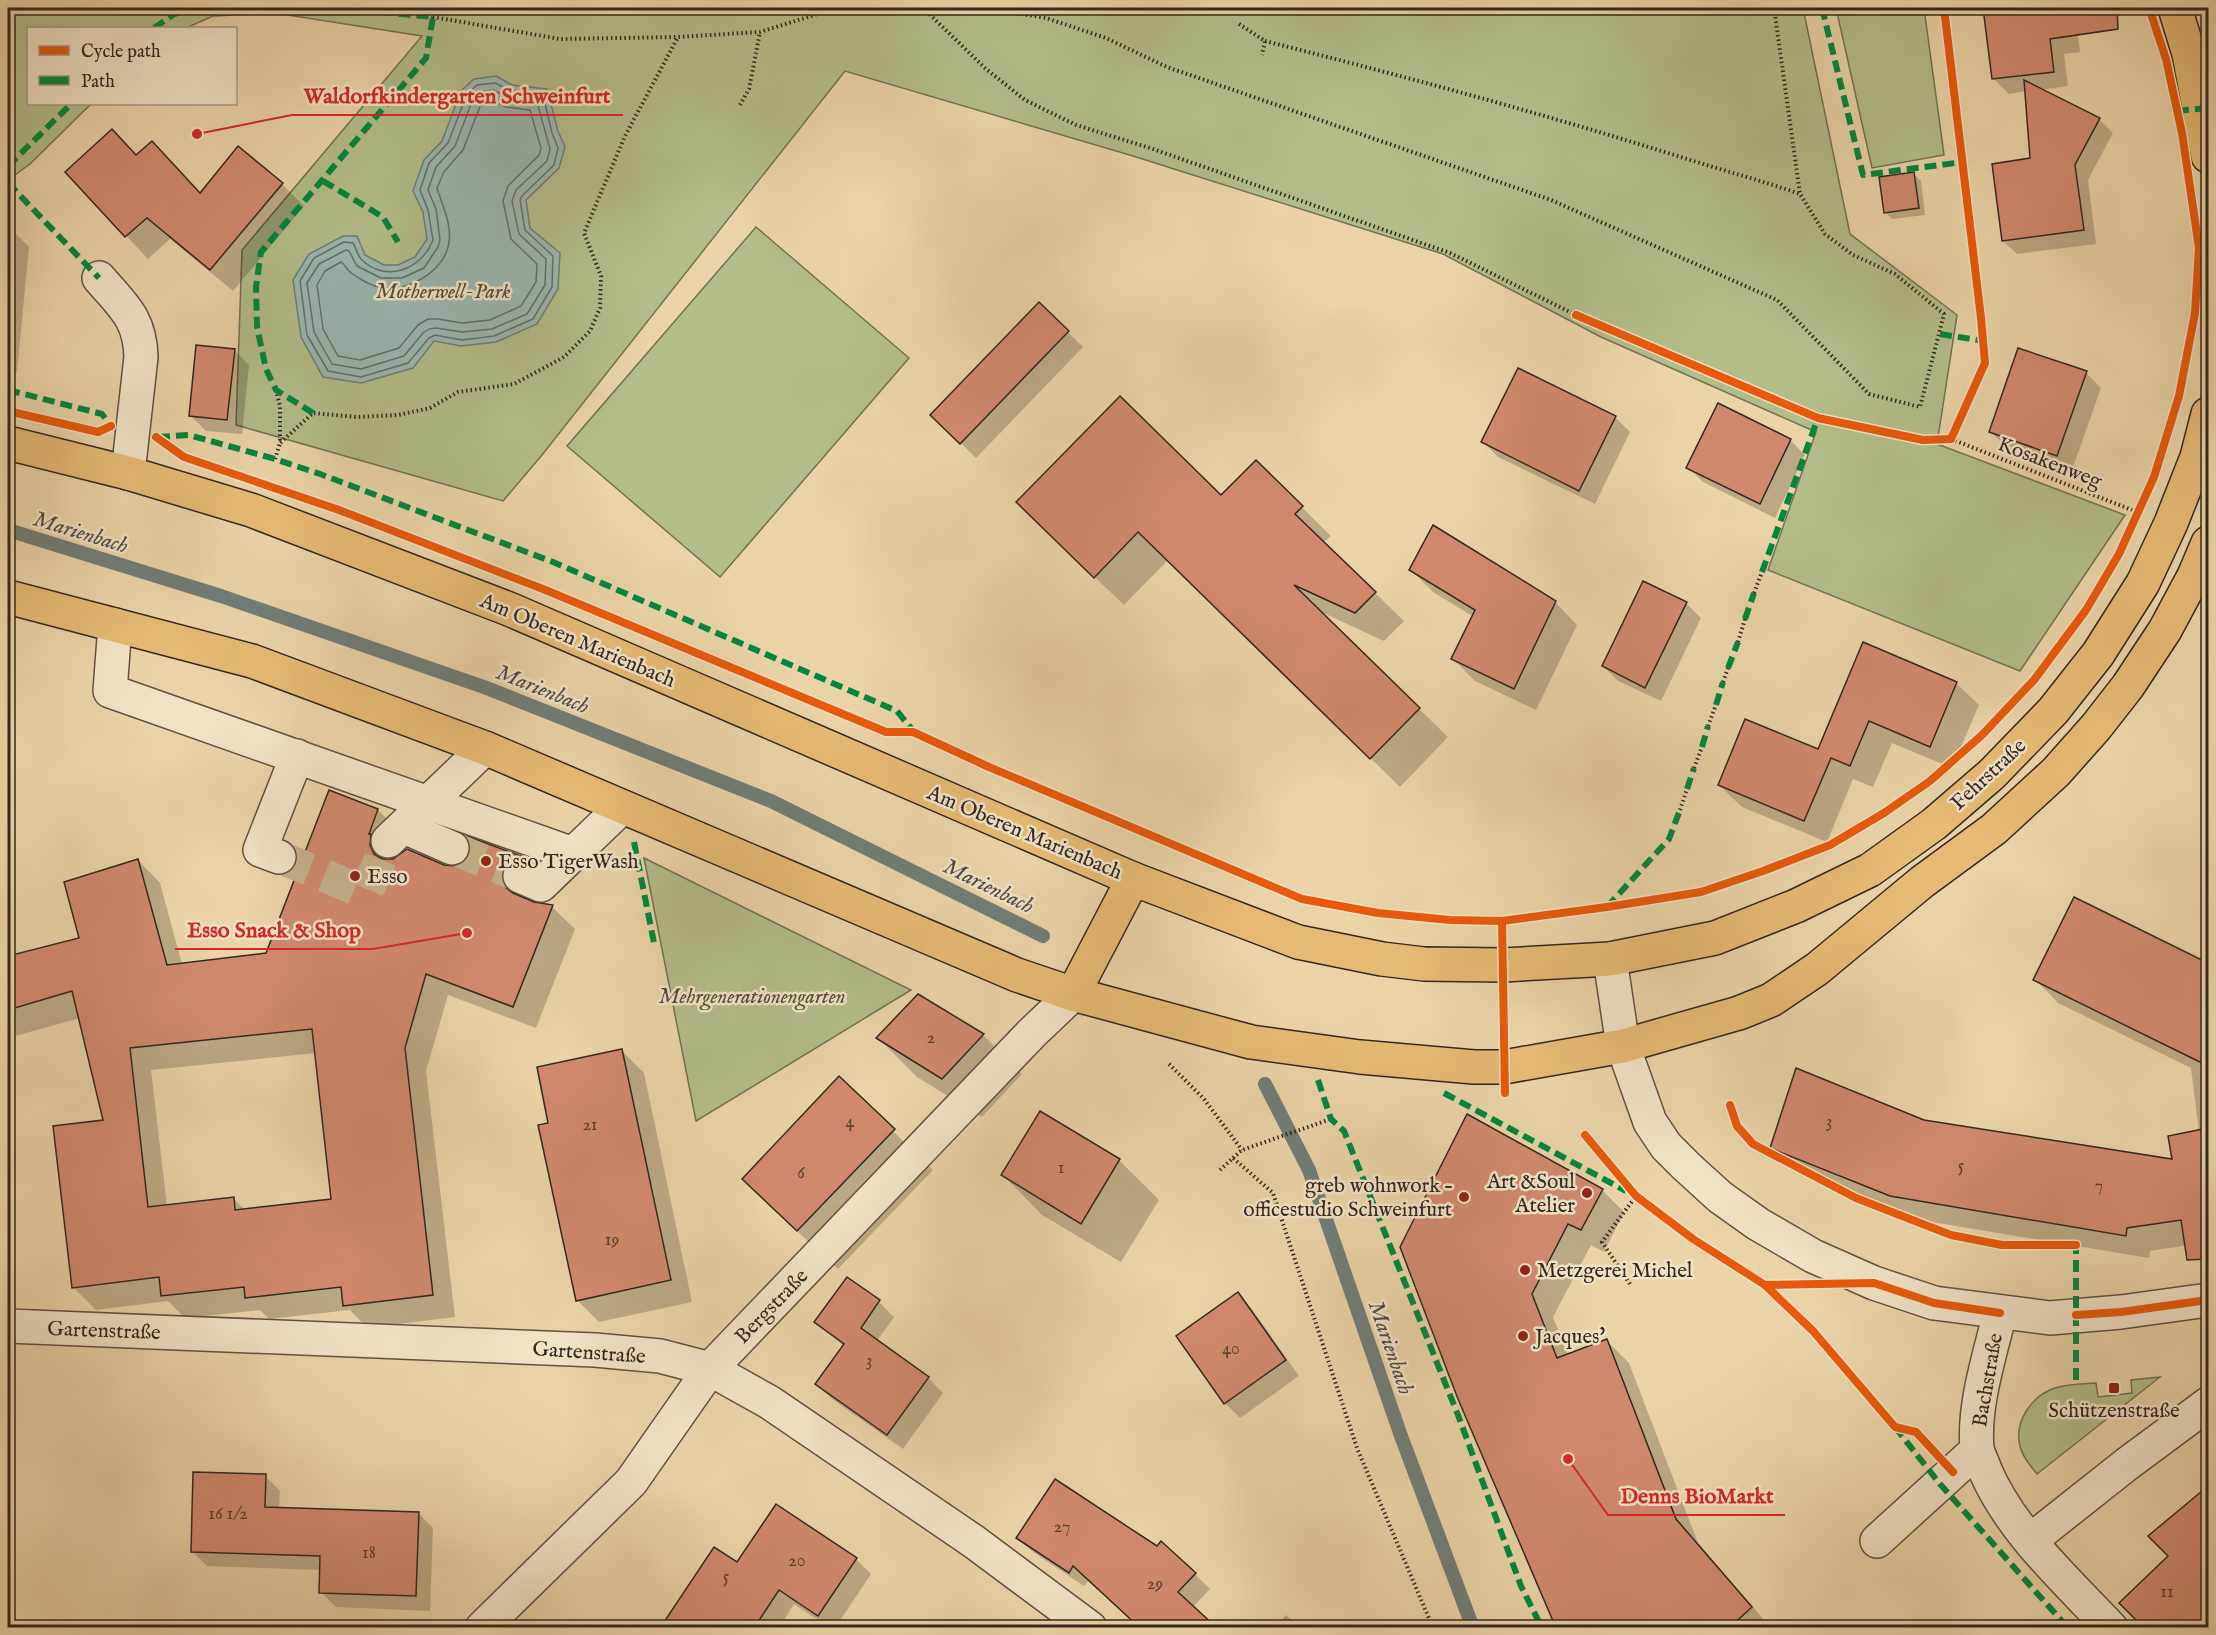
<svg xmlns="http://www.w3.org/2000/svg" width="2216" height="1635" font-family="'IM FELL English',serif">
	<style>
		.green { fill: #b3bd8a; stroke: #737256; stroke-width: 1.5 }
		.water { fill: #9ab7b1; stroke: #717d77; stroke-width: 1.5 }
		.shadow { fill: #0003; fill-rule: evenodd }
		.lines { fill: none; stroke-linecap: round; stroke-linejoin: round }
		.shore { stroke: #666f69; stroke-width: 1.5 }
		.stream { stroke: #717d77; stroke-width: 14 }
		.building { fill: #d1896d; stroke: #332721; stroke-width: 1.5; fill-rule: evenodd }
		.minor-tunnel { stroke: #c5b18c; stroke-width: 33; stroke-dasharray: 33 16; stroke-linecap: butt }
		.minor-casing { stroke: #615242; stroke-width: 36 }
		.major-casing { stroke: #332721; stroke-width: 36 }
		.path { stroke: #332721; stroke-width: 4; stroke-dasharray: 1.5 3; stroke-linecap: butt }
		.minor { stroke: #f1e3c6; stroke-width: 33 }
		.major { stroke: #e5ba74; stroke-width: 33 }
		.quiet { stroke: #00873e; stroke-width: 6; stroke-dasharray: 12 6; stroke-linecap: butt }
		.cycleway-casing { stroke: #f1e3c6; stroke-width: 11 }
		.cycleway { stroke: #e8590c; stroke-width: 8 }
		.poi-dot { fill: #8f2418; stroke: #f1e3c6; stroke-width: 2 }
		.labels { text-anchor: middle; stroke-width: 5; stroke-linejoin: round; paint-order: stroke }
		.number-label { font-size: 18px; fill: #5a4034 }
		.park-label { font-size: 21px; font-style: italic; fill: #534c3b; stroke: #f1e3c6 }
		.street-label { font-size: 21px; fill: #332721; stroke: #f1e3c6 }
		.poi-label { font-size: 21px; fill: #332721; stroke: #f1e3c6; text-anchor: start }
		.water-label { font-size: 22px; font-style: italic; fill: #4d4b45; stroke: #f1e3c6 }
		.leader { fill: none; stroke: #d62828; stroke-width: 2 }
		.callout-dot { fill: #d62828; stroke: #f1e3c6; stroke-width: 2 }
		.callout-label { font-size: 22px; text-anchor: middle; font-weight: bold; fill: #d62828; stroke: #f1e3c6; stroke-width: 5; stroke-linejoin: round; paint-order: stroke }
	</style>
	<rect width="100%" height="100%" fill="#ead4a7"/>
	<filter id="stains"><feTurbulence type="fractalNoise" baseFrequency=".00333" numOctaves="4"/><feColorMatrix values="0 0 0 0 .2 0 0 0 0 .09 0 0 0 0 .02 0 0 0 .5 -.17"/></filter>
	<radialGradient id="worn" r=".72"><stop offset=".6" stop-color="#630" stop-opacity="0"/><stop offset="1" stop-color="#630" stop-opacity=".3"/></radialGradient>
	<g class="green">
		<polygon points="8,8 1803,8 1850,234 1957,315 1937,444 2125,515 2020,671 1768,570 1816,432 1601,337 1443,254 1133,156 845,71 542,455 503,501 236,425 242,250 422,36 275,13 213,16 186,28 28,28 28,104 91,104 30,164 8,180"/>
		<polygon points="1836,8 1924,8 1944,155 1872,168"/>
		<polygon points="756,227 909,358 720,577 567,446"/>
		<polygon points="644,858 911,990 696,1121"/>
		<path d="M 2160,1377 L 2037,1474 C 2031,1466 2022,1457 2020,1446 C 2014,1422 2031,1396 2055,1388 C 2068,1384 2083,1384 2096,1383 L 2098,1397 L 2132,1393 L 2131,1380 Z"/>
	</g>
	<polygon class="water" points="496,76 512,85 547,89 558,131 565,147 559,168 526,200 530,228 560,253 558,289 537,324 496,342 461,346 434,341 413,368 361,383 323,377 301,337 293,280 309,254 343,236 357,236 365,255 384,265 398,265 415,257 427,239 423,212 413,191 424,160 442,141 461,91 474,79"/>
	<g class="shadow">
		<polygon points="1985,8 2072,8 2075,10 2080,52 2064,54 2068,86 2041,90 2099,119 2113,133 2088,180 2096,244 2017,254 2003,241 2031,160 2027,91 2009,94 1994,79"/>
		<polygon points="112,131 137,156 201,194 282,184 304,206 233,291 170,239 148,259 67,172"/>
		<polygon points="1914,174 1921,181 1925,215 1892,219 1885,212"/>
		<polygon points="8,231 14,232 29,247 17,372 8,371"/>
		<polygon points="1039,304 1083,347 976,458 932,415"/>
		<polygon points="234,350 249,365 242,434 206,431 191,416"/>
		<polygon points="2086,373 2101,388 2072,470 2006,447 1991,432"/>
		<polygon points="1615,417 1630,432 1595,504 1498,457 1483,442"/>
		<polygon points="1790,440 1805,455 1775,518 1703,482 1688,467"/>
		<polygon points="1256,462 1331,536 1323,543 1404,621 1384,641 1319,611 1448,737 1400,787 1168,560 1124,605 1046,531 1221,497"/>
		<polygon points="1411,570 1555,602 1577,625 1536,710 1475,681 1453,659 1474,617 1433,592"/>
		<polygon points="1686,603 1701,618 1661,701 1618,681 1603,666"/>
		<polygon points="1864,644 1956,683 1979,705 1952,768 1892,743 1873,787 1853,779 1827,842 1742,807 1719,785 1819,751"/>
		<path d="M 330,791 L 378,810 L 400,832 L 391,857 L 392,861 L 455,868 L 465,864 L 471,856 L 472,845 L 469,839 L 525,860 L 545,880 L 525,891 L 524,900 L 552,907 L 575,929 L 536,1028 L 448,995 L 426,1071 L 455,1317 L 367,1328 L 350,1310 L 269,1319 L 260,1310 L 185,1318 L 168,1301 L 96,1310 L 73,1287 L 105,1121 L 80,1018 L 8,1038 L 8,957 L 80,939 L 138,860 L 160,883 L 182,964 L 267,954 ZM 316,1053 L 333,1200 L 245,1210 L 233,1198 L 167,1206 L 151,1070 Z"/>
		<polygon points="2075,899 2208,965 2208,1242 2150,1251 2149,1258 1914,1219 1795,1171 1772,1148 1923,1122 2174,1161 2199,1132 2191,1068 2058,1003 2035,979"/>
		<polygon points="983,1035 1022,1074 982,1117 917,1077 878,1038"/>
		<polygon points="621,1050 644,1073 692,1302 599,1322 577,1300 550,1124"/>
		<polygon points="839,1079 933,1170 838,1269 783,1218"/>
		<polygon points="1040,1113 1120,1161 1159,1200 1121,1262 1042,1215 1003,1175"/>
		<polygon points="1602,1190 1624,1212 1604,1252 1591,1245 1553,1317 1568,1355 1607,1341 1629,1363 1698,1543 1771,1628 1557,1628 1401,1247"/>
		<polygon points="847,1279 879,1302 894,1317 877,1341 928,1378 943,1393 903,1449 832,1399 817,1384 844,1346 816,1322"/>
		<polygon points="1237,1294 1252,1309 1299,1376 1240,1418 1225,1403"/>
		<polygon points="265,1476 280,1491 279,1509 418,1513 433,1528 430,1611 336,1607 321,1592 321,1570 207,1566 192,1551"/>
		<polygon points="2208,1489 2208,1628 2146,1628 2170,1556 2204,1492"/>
		<polygon points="1018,1537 1195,1574 1210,1589 1193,1607 1089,1580 1084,1586 1033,1552"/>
		<polygon points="856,1559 871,1574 835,1628 830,1628 794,1604 779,1628 677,1628 738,1564"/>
		<polygon points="1286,1615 1300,1628 1274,1628"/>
		<polygon points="8,1620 44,1622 50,1628 8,1628"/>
	</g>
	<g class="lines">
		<g class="shore">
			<path d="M 495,83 L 511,91 L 543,95 L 552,133 L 558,148 L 554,165 L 522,196 L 520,200 L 525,230 L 553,256 L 552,287 L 533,319 L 494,336 L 462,340 L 435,335 L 429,338 L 408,363 L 361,377 L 328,371 L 307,335 L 300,281 L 314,258 L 344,242 L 353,243 C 356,247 357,255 361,259 C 386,284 422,269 433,240 L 428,210 L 420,190 L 429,163 L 448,143 L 467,94 L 477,85 Z"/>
			<polygon points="493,90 509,98 537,102 550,149 547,161 516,190 512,201 519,234 546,259 545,285 527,314 492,329 462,332 436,328 429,329 423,333 404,356 361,369 332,364 314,332 307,283 319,264 346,250 349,251 357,266 381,278 402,278 424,268 438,247 440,240 436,209 428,190 436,167 455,146 473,99 480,92"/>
			<path d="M 492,100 L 506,107 L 530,110 L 541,148 L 539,155 L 508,186 L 503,201 L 511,239 L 537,264 L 536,282 L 521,306 L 490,320 L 462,323 L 438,319 L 428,319 L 418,325 L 399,348 L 360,360 L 338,356 L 323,329 L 317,285 L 325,271 L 341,262 C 345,265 346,268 350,272 C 357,278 370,285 379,287 C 406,294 446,271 449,242 C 452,224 442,205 437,188 L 444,172 L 463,150 L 481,104 L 485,101 Z"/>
		</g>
		<g class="stream">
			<polyline points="8,530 221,596 484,687 771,801 1043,936"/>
			<polyline points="1265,1084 1309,1170 1401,1436 1473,1628"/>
		</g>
	</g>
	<g class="building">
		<polygon points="1983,8 2117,8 2118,29 2050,39 2054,72 1992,79"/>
		<polygon points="2024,80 2100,118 2075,165 2084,230 2002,241 1992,164 2030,158"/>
		<polygon points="112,129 136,155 152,141 200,193 238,146 283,183 210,270 147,218 125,237 65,172"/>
		<polygon points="1914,172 1919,208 1884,213 1879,177"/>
		<polygon points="1039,302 1069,331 960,444 930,415"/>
		<polygon points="196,345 235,349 227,420 189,416"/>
		<polygon points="2018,348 2087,371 2057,456 1989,432"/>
		<polygon points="1518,368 1616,416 1579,491 1481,442"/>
		<polygon points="1120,396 1221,495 1256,460 1303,506 1295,514 1376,592 1355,613 1294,585 1420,708 1370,759 1138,532 1094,578 1016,502"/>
		<polygon points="1718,403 1791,439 1760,504 1686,468"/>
		<polygon points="1433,525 1556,601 1514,689 1451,659 1475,610 1409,570"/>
		<polygon points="1643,581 1687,602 1645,688 1602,666"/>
		<polygon points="1863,642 1957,682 1930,747 1869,721 1850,766 1831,758 1804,821 1718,785 1745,719 1818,749"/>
		<path d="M 329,790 L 378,809 L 369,834 L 371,834 L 370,845 L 374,854 L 382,859 L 393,859 L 407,849 L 444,865 L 455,866 L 464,863 L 469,855 L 470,845 L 467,836 L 526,858 L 517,858 L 509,861 L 503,868 L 501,878 L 505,887 L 513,893 L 534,902 L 553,905 L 513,1007 L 426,974 L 405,1048 L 433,1295 L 343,1306 L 341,1287 L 245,1298 L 244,1287 L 161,1296 L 159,1277 L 72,1288 L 53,1126 L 103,1120 L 72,991 L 8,1010 L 8,956 L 79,938 L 64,882 L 138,859 L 167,965 L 266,953 ZM 312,1029 L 331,1199 L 235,1210 L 234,1197 L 148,1207 L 130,1048 Z"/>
		<polygon points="2074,897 2208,963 2208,1066 2033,980"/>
		<polygon points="918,994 984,1034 942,1079 876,1038"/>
		<polygon points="622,1049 671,1280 576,1301 538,1125 548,1123 537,1067"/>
		<polygon points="1796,1068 1924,1120 2172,1159 2168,1136 2208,1128 2208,1259 2187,1260 2181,1220 2127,1228 2126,1236 1890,1196 1770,1148"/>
		<polygon points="839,1076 895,1129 797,1231 742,1179"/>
		<polygon points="1040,1111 1120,1159 1081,1224 1001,1175"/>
		<polygon points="1467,1114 1603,1189 1581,1230 1568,1224 1532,1294 1557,1358 1607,1339 1676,1519 1752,1607 1729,1628 1556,1628 1458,1399 1400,1247"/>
		<polygon points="847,1277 880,1300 861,1328 929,1377 887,1435 815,1384 844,1344 814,1322"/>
		<polygon points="1238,1292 1286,1360 1224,1404 1176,1336"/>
		<polygon points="193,1472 266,1474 265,1507 419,1512 416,1596 319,1593 320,1556 191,1552"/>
		<polygon points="1055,1479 1157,1546 1161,1541 1196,1573 1178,1592 1217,1628 1140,1628 1073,1566 1069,1573 1016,1538"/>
		<polygon points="2208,1486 2208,1628 2144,1628 2119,1603 2168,1556 2148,1536"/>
		<polygon points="776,1504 857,1558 818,1616 779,1590 754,1628 660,1628 714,1547 737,1562"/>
	</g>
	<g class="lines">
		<g class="minor-tunnel">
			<polyline points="452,848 520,876"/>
			<polyline points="279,857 366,893 388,841"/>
		</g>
		<defs>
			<g id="minor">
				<path d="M 99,278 C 123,306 140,318 141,357 L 128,473"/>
				<polyline points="115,625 110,691 573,854 622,807"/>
				<polyline points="404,827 452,848"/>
				<polyline points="388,841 485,748"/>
				<polyline points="279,857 260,850 297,756"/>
				<polyline points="520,876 541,885 573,854"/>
				<polyline points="1610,959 1623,1046 1650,1122 1666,1146 1686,1166 1720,1197 1758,1224 1813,1256 1874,1283 1934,1303 2050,1318 2121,1312 2208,1300"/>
				<path d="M 2000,1313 C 1990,1354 1973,1406 1977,1448 C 1978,1455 1983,1463 1985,1470 C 2011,1531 2066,1580 2111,1628"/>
				<polyline points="8,1326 595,1350 660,1356 710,1369 769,1402 973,1541 1090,1628"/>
				<polyline points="2031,1540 2127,1464 2208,1404"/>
				<polyline points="1877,1541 1977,1450"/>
				<polyline points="482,1628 631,1482 710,1369 1032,1033 1073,994"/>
			</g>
			<g id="major">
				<polyline points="2175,8 2189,54 2208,156"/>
				<polyline points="8,443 128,473 251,510 509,609 1133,879 1298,942 1382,959 1424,964 1503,965 1610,959 1715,938 1796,906 1870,870 1934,824 1992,774 2053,711 2098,654 2143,583 2171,523 2197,457 2208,414"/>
				<polyline points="8,597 252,661 485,748 1017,975 1073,994 1251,1042 1360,1057 1474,1067 1504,1067 1623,1046 1739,1013 1771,1000 1817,969 1922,882 1994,829 2056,772 2096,727 2128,686 2165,630 2194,576 2208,543"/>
				<polyline points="1073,994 1133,879"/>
			</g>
		</defs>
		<use href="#minor" class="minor-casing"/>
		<use href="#major" class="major-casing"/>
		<g class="path">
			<polyline points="435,8 433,17 560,39 678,37 760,32 830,10 869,8"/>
			<polyline points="923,8 986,69 1025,100 1076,125 1150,148 1450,253 1576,315"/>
			<polyline points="986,8 1046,18 1106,38 1167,67 1551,200 1777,300 1869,394 1920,407 1944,314 1895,274 1853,255 1825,234 1800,194 1774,8"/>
			<polyline points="1239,24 1265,41 1262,55"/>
			<path d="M 1265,41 C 1407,77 1548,115 1687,159 C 1725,171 1763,181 1800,194"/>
			<polyline points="740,105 749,89 760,32"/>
			<polyline points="276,390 280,406 280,443 313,413 357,417 398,415 430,408 458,392 514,384 564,357 590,331 600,308 601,276 584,233 625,136 678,37"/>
			<polyline points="1951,439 2132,510"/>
			<polyline points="275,459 280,443"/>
			<polyline points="1754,593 1762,572"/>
			<polyline points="1738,642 1745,619"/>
			<polyline points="1723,682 1728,668"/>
			<polyline points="1708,726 1716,705"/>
			<polyline points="1694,768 1702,747"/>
			<polyline points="1680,810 1687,789"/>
			<polyline points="1169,1064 1204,1099 1242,1150"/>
			<polyline points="1233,1158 1242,1150 1331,1119"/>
			<polyline points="1220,1170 1233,1158 1273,1193 1357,1448 1433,1628"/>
			<polyline points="1630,1284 1602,1242 1636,1196"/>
		</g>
		<use href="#minor" class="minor"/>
		<use href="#major" class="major"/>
		<g class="quiet">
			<polyline points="1822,8 1863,175 1963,162"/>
			<polyline points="154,28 174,14 198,8"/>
			<polyline points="2177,111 2208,108"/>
			<polyline points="8,166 71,104"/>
			<polyline points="323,181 383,217 398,242"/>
			<polyline points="8,183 99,278"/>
			<polyline points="1940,334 1983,341"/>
			<polyline points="8,390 102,414 111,426"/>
			<polyline points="313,413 276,390 266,369 257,327 256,287 261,252 426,58 433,17 339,8"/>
			<polyline points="158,437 189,435 275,459 320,474 553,562 897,711 914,732"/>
			<polyline points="1762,572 1818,418"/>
			<polyline points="1745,619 1754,593"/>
			<polyline points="1728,668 1738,642"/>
			<polyline points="1716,705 1723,682"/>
			<polyline points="1702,747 1708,726"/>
			<polyline points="1687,789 1694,768"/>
			<polyline points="634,842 654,943"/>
			<polyline points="1607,907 1669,839 1680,810"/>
			<polyline points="1318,1080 1331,1119 1344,1131 1458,1415 1521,1586 1542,1628"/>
			<polyline points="1444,1093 1626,1191"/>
			<polyline points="2073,1245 2076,1245 2076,1380"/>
			<polyline points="1895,1427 1940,1484 2068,1628"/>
		</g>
		<defs>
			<g id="cycleway">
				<polyline points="1576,315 1818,418 1923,440 1951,439 1985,363 1981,318 1944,8"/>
				<polyline points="8,411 98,432 111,426"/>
				<polyline points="156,437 184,457 339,510 543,589 886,732 913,732 989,767 1302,899 1378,913 1450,920 1502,921 1607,907 1701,892 1763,871 1830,845 1884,813 1930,781 1982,735 2034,680 2086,610 2119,554 2154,477 2179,396 2195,313 2199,248 2182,133 2166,59 2149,8"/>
				<polyline points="1502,921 1505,1093"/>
				<polyline points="1730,1105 1737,1126 1753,1144 1856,1198 1951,1235 2002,1245 2076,1245"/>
				<polyline points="1585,1135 1636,1196 1693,1239 1765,1285 1813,1331 1895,1427 1916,1432 1953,1472"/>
				<polyline points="1765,1285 1874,1283 1934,1303 2000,1313"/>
				<polyline points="2076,1315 2121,1312 2208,1300"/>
			</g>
		</defs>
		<use href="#cycleway" class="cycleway-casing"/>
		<use href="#cycleway" class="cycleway"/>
	</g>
	<g class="poi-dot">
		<circle cx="486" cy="861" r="6"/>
		<circle cx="355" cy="876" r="6"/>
		<circle cx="1587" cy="1193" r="6"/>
		<circle cx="1464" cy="1197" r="6"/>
		<circle cx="1525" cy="1270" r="6"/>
		<circle cx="1523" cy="1336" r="6"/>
		<rect x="2108" y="1382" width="12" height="12" rx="3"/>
	</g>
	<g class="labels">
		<g class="number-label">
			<text x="931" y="1043">2</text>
			<text x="850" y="1127">4</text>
			<text x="1829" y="1127">3</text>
			<text x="590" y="1130">21</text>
			<text x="1961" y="1171">5</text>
			<text x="1061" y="1173">1</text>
			<text x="801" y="1178">6</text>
			<text x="2099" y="1191">7</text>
			<text x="612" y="1245">19</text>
			<text x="1231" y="1354">40</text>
			<text x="869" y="1366">3</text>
			<text x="228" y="1519">16 1/2</text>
			<text x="1062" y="1532">27</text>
			<text x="369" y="1558">18</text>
			<text x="797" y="1566">20</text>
			<text x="726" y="1582">5</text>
			<text x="1155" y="1589">29</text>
			<text x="2167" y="1597">11</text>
		</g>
		<g class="park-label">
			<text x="443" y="298">Motherwell-Park</text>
			<text x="752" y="1003">Mehrgenerationengarten</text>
		</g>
		<g class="street-label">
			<text transform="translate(2050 462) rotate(21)" y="7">Kosakenweg</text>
			<text transform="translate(578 640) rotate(23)" y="7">Am Oberen Marienbach</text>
			<text transform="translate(1988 774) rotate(-43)" y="7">Fehrstraße</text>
			<text transform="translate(1025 832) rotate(23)" y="7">Am Oberen Marienbach</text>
			<text transform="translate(771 1306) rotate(-46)" y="7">Bergstraße</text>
			<text transform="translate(104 1330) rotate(2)" y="7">Gartenstraße</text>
			<text transform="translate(589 1352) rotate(4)" y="7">Gartenstraße</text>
			<text transform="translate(1987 1380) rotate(-80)" y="7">Bachstraße</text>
		</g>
		<g class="poi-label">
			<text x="498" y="868">Esso TigerWash</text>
			<text x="367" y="883">Esso</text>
			<text x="1575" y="1188" text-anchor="end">Art &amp;Soul<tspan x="1575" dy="24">Atelier</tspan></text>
			<text x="1452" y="1192" text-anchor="end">greb wohnwork –<tspan x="1452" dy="24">officestudio Schweinfurt</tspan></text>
			<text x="1537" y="1277">Metzgerei Michel</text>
			<text x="1535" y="1343">Jacques'</text>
			<text x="2114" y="1417" text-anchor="middle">Schützenstraße</text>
		</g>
		<g class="water-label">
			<text transform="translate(81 531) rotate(17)" y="8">Marienbach</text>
			<text transform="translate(543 688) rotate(22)" y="8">Marienbach</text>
			<text transform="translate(989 885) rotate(26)" y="8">Marienbach</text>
			<text transform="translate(1392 1347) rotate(71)" y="8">Marienbach</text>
		</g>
	</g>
	<path class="leader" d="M197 134L292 115H623M467 933L373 949H175M1568 1459L1608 1515H1785"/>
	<g class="callout-dot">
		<circle cx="197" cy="134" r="6"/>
		<circle cx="467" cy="933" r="6"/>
		<circle cx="1568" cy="1459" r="6"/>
	</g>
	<g class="callout-label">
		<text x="457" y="103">Waldorfkindergarten Schweinfurt</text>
		<text x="274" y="937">Esso Snack &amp; Shop</text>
		<text x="1697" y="1503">Denns BioMarkt</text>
	</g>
	<rect width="2216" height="1635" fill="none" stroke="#ead4a7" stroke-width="30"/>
	<rect x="9" y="9" width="2198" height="1617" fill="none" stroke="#332721" stroke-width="3"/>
	<rect x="15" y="15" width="2186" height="1605" fill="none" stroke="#332721" stroke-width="1.5"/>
	<rect x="27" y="27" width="210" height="78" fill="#f1e3c6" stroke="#a59884" stroke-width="1.5"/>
	<rect x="39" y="46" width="30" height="9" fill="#e8590c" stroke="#a59884" stroke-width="1.5"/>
	<text x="81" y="57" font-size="18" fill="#332721">Cycle path</text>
	<rect x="39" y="76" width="30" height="9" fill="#00873e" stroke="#a59884" stroke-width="1.5"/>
	<text x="81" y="87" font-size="18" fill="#332721">Path</text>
	<rect width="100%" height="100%" filter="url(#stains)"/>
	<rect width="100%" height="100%" fill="url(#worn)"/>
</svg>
